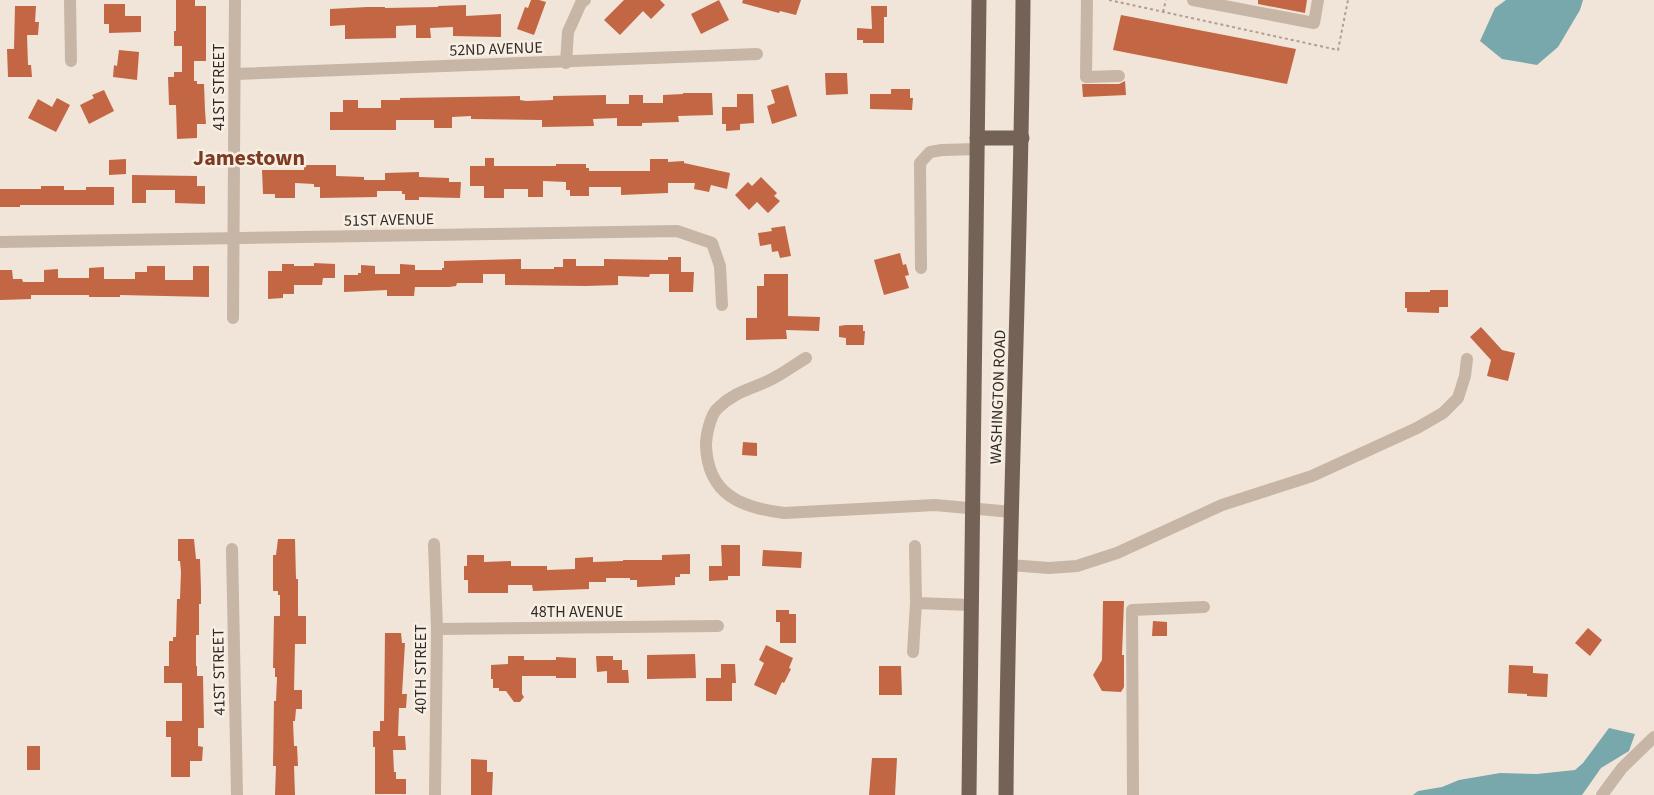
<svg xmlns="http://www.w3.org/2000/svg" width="1654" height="795" font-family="'Source Sans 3',sans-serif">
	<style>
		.water { fill: #78a8ac }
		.building { fill: #c26644 }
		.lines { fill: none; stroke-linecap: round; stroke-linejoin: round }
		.path { stroke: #b39f8f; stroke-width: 2; stroke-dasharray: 3 3; stroke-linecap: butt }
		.minor { stroke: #c7b5a5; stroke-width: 12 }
		.major { stroke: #756257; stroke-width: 15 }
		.labels { text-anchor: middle; stroke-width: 5; stroke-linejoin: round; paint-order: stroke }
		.street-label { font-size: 16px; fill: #332a26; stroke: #f8efe4 }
		.district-label { font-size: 22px; font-weight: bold; fill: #7f3a22; stroke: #f8efe4 }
	</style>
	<rect width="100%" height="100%" fill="#f0e5d8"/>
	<g class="water">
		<polygon points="1506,0 1583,0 1580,10 1558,47 1537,65 1502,59 1480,41 1495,8"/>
		<polygon points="1609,728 1635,734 1629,751 1601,768 1582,795 1413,795 1418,791 1442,787 1459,780 1500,773 1537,774 1575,770 1583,763"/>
	</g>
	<g class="building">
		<polygon points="176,0 195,0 195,6 206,6 206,61 194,61 194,81 197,81 197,84 204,84 205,110 206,124 197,124 197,138 177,139 176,105 169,105 168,77 174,77 174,72 182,72 182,46 174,46 174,31 176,31"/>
		<polygon points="531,0 539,0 546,2 534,35 517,29 525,7 528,8"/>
		<polygon points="624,0 660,0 665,5 651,19 643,11 620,35 604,20"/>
		<polygon points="719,0 729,20 701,34 691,14"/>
		<polygon points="743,0 801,0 796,15 780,11 779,13 742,3"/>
		<polygon points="1258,0 1307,0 1305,13 1258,4"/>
		<polygon points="104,4 125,4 125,16 141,16 141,32 109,33 109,24 104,24"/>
		<polygon points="466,5 466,16 501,14 501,37 453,36 453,27 430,28 431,38 416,38 416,25 396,26 396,38 345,39 345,25 330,26 330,9 367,7 385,7 385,8 438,7 438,6"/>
		<polygon points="15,6 36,6 35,22 39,22 38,35 27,35 28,65 31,65 32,77 8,77 7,49 14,49"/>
		<polygon points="871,6 887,6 887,17 884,17 884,43 863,43 863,40 857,40 857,28 872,29"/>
		<polygon points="1121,15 1296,49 1287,84 1113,50"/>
		<polygon points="119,50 139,52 137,80 113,77 114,65 117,66"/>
		<polygon points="825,73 847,73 848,94 826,95"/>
		<polygon points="1125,81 1126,95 1083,97 1082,84 1119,84"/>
		<polygon points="788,85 797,116 772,124 767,106 775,103 771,90"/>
		<polygon points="891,89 910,89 910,98 913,98 912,110 870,109 870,94 891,94"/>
		<polygon points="104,90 114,111 89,124 80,105 94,98 92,95"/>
		<polygon points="683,93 712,93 713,115 678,116 679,122 642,123 642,126 617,126 617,118 593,119 594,126 542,127 542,120 471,119 471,116 452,117 452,128 434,128 434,120 396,120 396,130 330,130 330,112 343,112 343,100 358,100 358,108 381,108 381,100 400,100 400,98 520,96 520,100 526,101 553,100 553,96 606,95 606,104 629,104 629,95 643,95 643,103 663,103 663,95 683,94"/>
		<polygon points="737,94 753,94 754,123 740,124 740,130 726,131 726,124 722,124 722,107 737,107"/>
		<polygon points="57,98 70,105 56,132 28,118 38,99 52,107"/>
		<polygon points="485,158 494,158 494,166 556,166 556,164 586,164 586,168 589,168 589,171 650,171 650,159 668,159 668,162 684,161 684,163 730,173 727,189 711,185 709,192 694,189 695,183 668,183 668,193 621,195 621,187 589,187 589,196 570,196 570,190 566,190 566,182 543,181 543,197 528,197 528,189 504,189 504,198 484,198 484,186 470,186 470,166 485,166"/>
		<polygon points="126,159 126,174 109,175 109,160"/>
		<polygon points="304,165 336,165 336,176 364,177 364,180 385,180 385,173 419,172 419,177 449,178 449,182 461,182 460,198 419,197 419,200 405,200 405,194 402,194 402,191 377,191 377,197 320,198 320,187 314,187 314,184 295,183 295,198 275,198 275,194 263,194 262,170 304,170"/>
		<polygon points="132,175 197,176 197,186 205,186 205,204 175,203 175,190 146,190 146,203 132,203"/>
		<polygon points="761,177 777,193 774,196 780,201 768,213 757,202 749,210 735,195 748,182 752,186"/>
		<polygon points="41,186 64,186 64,190 86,190 86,187 114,187 114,205 20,205 20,207 0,207 0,189 41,189"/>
		<polygon points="785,226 791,256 780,258 778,251 772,252 771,244 760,246 758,233 772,231 771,228"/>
		<polygon points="900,253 903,265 906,264 909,275 905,276 909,288 884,295 874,260"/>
		<polygon points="668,257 681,257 681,272 694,272 693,292 669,292 669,274 650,274 649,277 618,276 618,285 586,286 505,285 505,274 483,274 483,283 457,283 456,286 449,287 415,287 414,296 387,296 387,290 344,292 344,275 358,275 358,273 361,273 361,265 375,266 375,274 400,274 400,264 415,265 415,270 442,270 442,268 444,268 444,261 521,259 521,269 554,269 554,267 563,267 563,259 576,259 576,266 604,266 604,259 668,260"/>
		<polygon points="314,263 335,264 335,278 323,278 322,285 294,285 294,294 283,294 283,298 268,299 268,271 282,271 282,264 294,264 294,266 314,266"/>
		<polygon points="147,266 165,266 165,280 193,280 193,266 209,266 209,297 120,295 120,297 89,297 89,295 31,295 31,299 0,300 0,270 12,270 13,279 22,279 23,282 44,282 44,270 58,269 58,278 89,278 89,268 104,267 104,279 135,279 135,272 147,272"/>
		<polygon points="764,274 788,274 788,316 820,317 819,331 786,330 787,339 746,340 746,318 757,318 757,286 764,286"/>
		<polygon points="1430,290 1448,290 1448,307 1439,307 1439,313 1407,312 1407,308 1405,308 1405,292 1430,292"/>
		<polygon points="846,325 863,325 863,331 865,331 864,345 846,345 846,338 839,337 839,326"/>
		<polygon points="1481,327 1502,350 1515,353 1508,381 1487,376 1491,360 1470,337"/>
		<polygon points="743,442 757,443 757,456 742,455"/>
		<polygon points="178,539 194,539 196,559 200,559 201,590 201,604 199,604 199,635 196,635 196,666 197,666 197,676 203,676 204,728 198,728 198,746 203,747 202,761 190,761 190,777 171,777 171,737 166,737 166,721 182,721 182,683 164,683 164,666 169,666 169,641 173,641 173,637 176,637 177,599 180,599 181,572 180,561 178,561"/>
		<polygon points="278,539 295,539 296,579 298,579 298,616 306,616 306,644 295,644 294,690 302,690 302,709 296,709 295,721 293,721 294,746 297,746 298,766 294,766 295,795 275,795 276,766 273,766 274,701 276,701 277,677 275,677 275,668 273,668 274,616 280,616 280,595 278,595 278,591 273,591 273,555 276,555"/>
		<polygon points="721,545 740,545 740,576 728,576 728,580 709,581 709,566 722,566"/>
		<polygon points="763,550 802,552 801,568 762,566"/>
		<polygon points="690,554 690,574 680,574 680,577 675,577 675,585 637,587 637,580 630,580 630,578 606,578 606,582 589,582 589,589 533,591 532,585 508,585 508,593 468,593 468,580 464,580 464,566 467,566 467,555 484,555 484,562 511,561 511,566 547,566 547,570 575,569 575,558 593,557 593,562 623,561 623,560 662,560 662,555"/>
		<polygon points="1103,601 1124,601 1122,655 1124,655 1124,687 1121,692 1102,691 1093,675 1102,660"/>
		<polygon points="776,610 789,610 789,614 796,614 796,643 780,643 780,622 776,622"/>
		<polygon points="1153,621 1167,622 1167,636 1152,636"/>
		<polygon points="1588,628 1602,640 1590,656 1575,643"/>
		<polygon points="385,633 401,633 402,643 405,643 402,694 407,694 406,708 399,708 398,736 405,736 406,750 393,750 394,772 396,772 396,779 406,779 406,794 375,794 375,747 373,747 373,731 380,731 380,721 384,721"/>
		<polygon points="766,645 793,658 789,668 791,669 784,683 782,682 776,695 754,685 764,663 759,660"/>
		<polygon points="695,654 696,678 647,679 647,655"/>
		<polygon points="508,656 524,656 524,660 556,660 556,657 576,658 576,678 556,678 556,676 522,676 522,694 524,697 520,702 514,702 506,691 499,691 499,688 493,688 493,679 491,679 491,665 508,664"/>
		<polygon points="596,656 613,656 613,660 622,660 622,670 628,670 629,683 607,683 607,671 597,672"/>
		<polygon points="721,664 735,664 736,683 732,683 732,701 706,701 706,678 721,678"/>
		<polygon points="1509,665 1533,666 1533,673 1548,674 1547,697 1527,696 1527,694 1508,693"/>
		<polygon points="879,666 901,666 902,695 879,695"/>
		<rect x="27" y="746" width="13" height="24"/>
		<polygon points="872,758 897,758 895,795 869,795"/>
		<polygon points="471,759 487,760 487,772 493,772 492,795 471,795"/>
	</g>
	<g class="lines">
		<g class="path">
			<polyline points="1109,0 1338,50 1348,0"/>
			<polyline points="1163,12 1166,0"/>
		</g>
		<g class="minor">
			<polyline points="70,0 71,61"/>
			<polyline points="1087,0 1086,77 1119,76"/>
			<polyline points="1193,0 1314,23 1318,0"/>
			<polyline points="566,63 568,32 581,3 585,0"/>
			<polyline points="235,74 757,54"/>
			<polyline points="0,242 677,231 712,243 720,266 722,305"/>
			<polyline points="921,268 920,163 930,152 942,150 977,149"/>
			<polyline points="233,318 235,0"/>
			<path d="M 806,358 C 794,365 783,374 770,380 C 751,389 734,392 718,408 C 710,415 706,436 706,446 C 708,495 742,508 784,513 L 935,505 L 1012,512"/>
			<polyline points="434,544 437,629 435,795"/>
			<polyline points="915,546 916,603 971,605"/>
			<polyline points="232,549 237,795"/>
			<polyline points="1011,565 1049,568 1077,566 1117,553 1222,505 1312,476 1417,428 1443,413 1458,398 1465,376 1467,359"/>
			<polyline points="437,629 718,626"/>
			<polyline points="913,652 916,603"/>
			<polyline points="1133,795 1132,610 1204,607"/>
			<polyline points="1602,795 1622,768 1654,737"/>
		</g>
		<g class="major">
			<polyline points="977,138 1022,138"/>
			<polyline points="969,795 979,0"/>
			<path d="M 1006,795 C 1008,530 1021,265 1023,0"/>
		</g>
	</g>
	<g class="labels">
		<g class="street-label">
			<text transform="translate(496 48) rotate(-2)" y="6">52ND AVENUE</text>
			<text transform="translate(218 87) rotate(-90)" y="6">41ST STREET</text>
			<text transform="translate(389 219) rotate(-1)" y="6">51ST AVENUE</text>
			<text transform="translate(997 397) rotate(-88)" y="6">WASHINGTON ROAD</text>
			<text x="577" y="617">48TH AVENUE</text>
			<text transform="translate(420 669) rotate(-90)" y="6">40TH STREET</text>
			<text transform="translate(218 672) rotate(-91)" y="6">41ST STREET</text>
		</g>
		<g class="district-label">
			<text x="249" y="165">Jamestown</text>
		</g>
	</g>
</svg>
